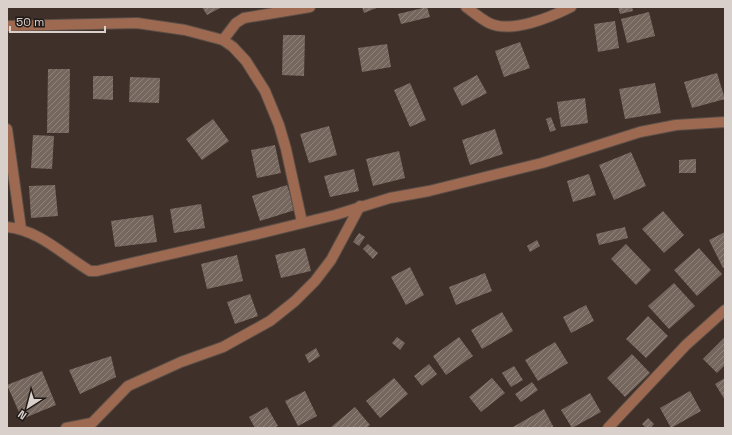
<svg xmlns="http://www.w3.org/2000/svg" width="732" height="435" font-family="'Space Grotesk',sans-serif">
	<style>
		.building { fill: url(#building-hatch) }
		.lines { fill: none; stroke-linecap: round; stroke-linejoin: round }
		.minor-casing { stroke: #5b4e47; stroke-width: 12 }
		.minor { stroke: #9d6a51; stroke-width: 10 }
	</style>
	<defs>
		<pattern id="building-hatch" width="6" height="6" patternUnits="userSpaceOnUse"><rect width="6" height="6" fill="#75665e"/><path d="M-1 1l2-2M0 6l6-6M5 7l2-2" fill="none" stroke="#8e827b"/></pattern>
	</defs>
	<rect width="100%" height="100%" fill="#3f312a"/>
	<g class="building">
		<polygon points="202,7 222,7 207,15"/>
		<polygon points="362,7 379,7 364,13"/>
		<polygon points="427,7 430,17 401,24 398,14"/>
		<polygon points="618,7 632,7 633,11 620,14"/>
		<polygon points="649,12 655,36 627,43 621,19"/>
		<polygon points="615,21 619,48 598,52 594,24"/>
		<polygon points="283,35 305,35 304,76 282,75"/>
		<polygon points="520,42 530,68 504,77 495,51"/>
		<polygon points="387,44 391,67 362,72 358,48"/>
		<polygon points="48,69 70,69 69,133 47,133"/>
		<polygon points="717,73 725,99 692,108 684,82"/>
		<polygon points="477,75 487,93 462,106 453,88"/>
		<polygon points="93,76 113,76 113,100 93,99"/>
		<polygon points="130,77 160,78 159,103 129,102"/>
		<polygon points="410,83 426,120 410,127 394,90"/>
		<polygon points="655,83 661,113 625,119 619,89"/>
		<polygon points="585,98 588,123 561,127 557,102"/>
		<polygon points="551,117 556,130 550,132 546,119"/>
		<polygon points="213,119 229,141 202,160 186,139"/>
		<polygon points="329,126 337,155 309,163 300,134"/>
		<polygon points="495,129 503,154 470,165 462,140"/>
		<polygon points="33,135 54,136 52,169 31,168"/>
		<polygon points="275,145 281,173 257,178 251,150"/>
		<polygon points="399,151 405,178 373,186 366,159"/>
		<polygon points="631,152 646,186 614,200 599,165"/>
		<polygon points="696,159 696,173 679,173 679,160"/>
		<polygon points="354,169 359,191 330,197 324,176"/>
		<polygon points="589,174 596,195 573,202 567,181"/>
		<polygon points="55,185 58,216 31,218 29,186"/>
		<polygon points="287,185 295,210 260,221 252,196"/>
		<polygon points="201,204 205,228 174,233 170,209"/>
		<polygon points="663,211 684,235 664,253 642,229"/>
		<polygon points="153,215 157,242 115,247 111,221"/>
		<polygon points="625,227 628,238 599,245 596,234"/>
		<polygon points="725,232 725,267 723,268 709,240"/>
		<polygon points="359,233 365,237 359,246 353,242"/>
		<polygon points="537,240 540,246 530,252 527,246"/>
		<polygon points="368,244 378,253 373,259 363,249"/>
		<polygon points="626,244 651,270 636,285 611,259"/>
		<polygon points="305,248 311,271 281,278 275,255"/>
		<polygon points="699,248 722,274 697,296 674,270"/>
		<polygon points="237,255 243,281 207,289 201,264"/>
		<polygon points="410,267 424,295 406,305 391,277"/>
		<polygon points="485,273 492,291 456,305 449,287"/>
		<polygon points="674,283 695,306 669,329 648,306"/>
		<polygon points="250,294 258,316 235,324 227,302"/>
		<polygon points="586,305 594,321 571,333 563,317"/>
		<polygon points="502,312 513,331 482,349 471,330"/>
		<polygon points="648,316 668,336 646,358 626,339"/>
		<polygon points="397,337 405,343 400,350 392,343"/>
		<polygon points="459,337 473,356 446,375 433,356"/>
		<polygon points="725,337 725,365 717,373 703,359"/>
		<polygon points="555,342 568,363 538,381 525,360"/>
		<polygon points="316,348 320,356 309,363 305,355"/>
		<polygon points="632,354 650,373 625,397 607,378"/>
		<polygon points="111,356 116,377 80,394 69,370"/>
		<polygon points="429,364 437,374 422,386 414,376"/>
		<polygon points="514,366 523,380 511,387 502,373"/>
		<polygon points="42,371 56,405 22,419 7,385"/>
		<polygon points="394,378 408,394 380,418 366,401"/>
		<polygon points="492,378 505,393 481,412 469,397"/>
		<polygon points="725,378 725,400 715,384"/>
		<polygon points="532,382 538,390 521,402 515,394"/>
		<polygon points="305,391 317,416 298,426 285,401"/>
		<polygon points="690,391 701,411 671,428 660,408"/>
		<polygon points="590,393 601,412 572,428 561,410"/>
		<polygon points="267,407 278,426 273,428 255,428 249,417"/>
		<polygon points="355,407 370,425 366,428 330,428"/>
		<polygon points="544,409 554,428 514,428 513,427"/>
		<polygon points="648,418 654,424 651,428 646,428 642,424"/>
	</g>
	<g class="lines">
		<defs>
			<g id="minor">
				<path d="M 466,7 C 473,12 481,19 489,23 C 511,34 551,17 571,7"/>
				<polyline points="7,26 137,23 185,30 223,40 233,47 246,61 265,91 279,125 286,149 302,222"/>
				<polyline points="223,40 236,23 244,18 310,7"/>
				<polyline points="7,129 21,229"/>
				<path d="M 7,227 C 39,230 63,255 90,271 L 97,271 L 249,236 L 335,215 L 390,198 L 429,191 L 542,163 L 640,132 L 676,125 L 725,122"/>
				<polyline points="66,428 92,423 128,386 181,362 223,347 270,321 295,301 315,281 331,260 360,206"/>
				<polyline points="608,428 686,345 725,310"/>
			</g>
		</defs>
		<use href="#minor" class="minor-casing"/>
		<use href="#minor" class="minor"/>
	</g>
	<rect width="732" height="435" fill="none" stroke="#d9d0cc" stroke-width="16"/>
	<g transform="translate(28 407) rotate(216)" stroke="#211a17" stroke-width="3" paint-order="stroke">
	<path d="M0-3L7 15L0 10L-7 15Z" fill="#d9d0cc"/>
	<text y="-6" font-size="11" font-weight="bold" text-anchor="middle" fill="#d9d0cc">N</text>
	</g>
	<path d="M10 26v6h95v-6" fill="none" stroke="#d9d0cc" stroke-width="2"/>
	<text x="16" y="26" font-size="12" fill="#d9d0cc" stroke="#211a17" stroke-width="3" paint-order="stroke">50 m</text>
</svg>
